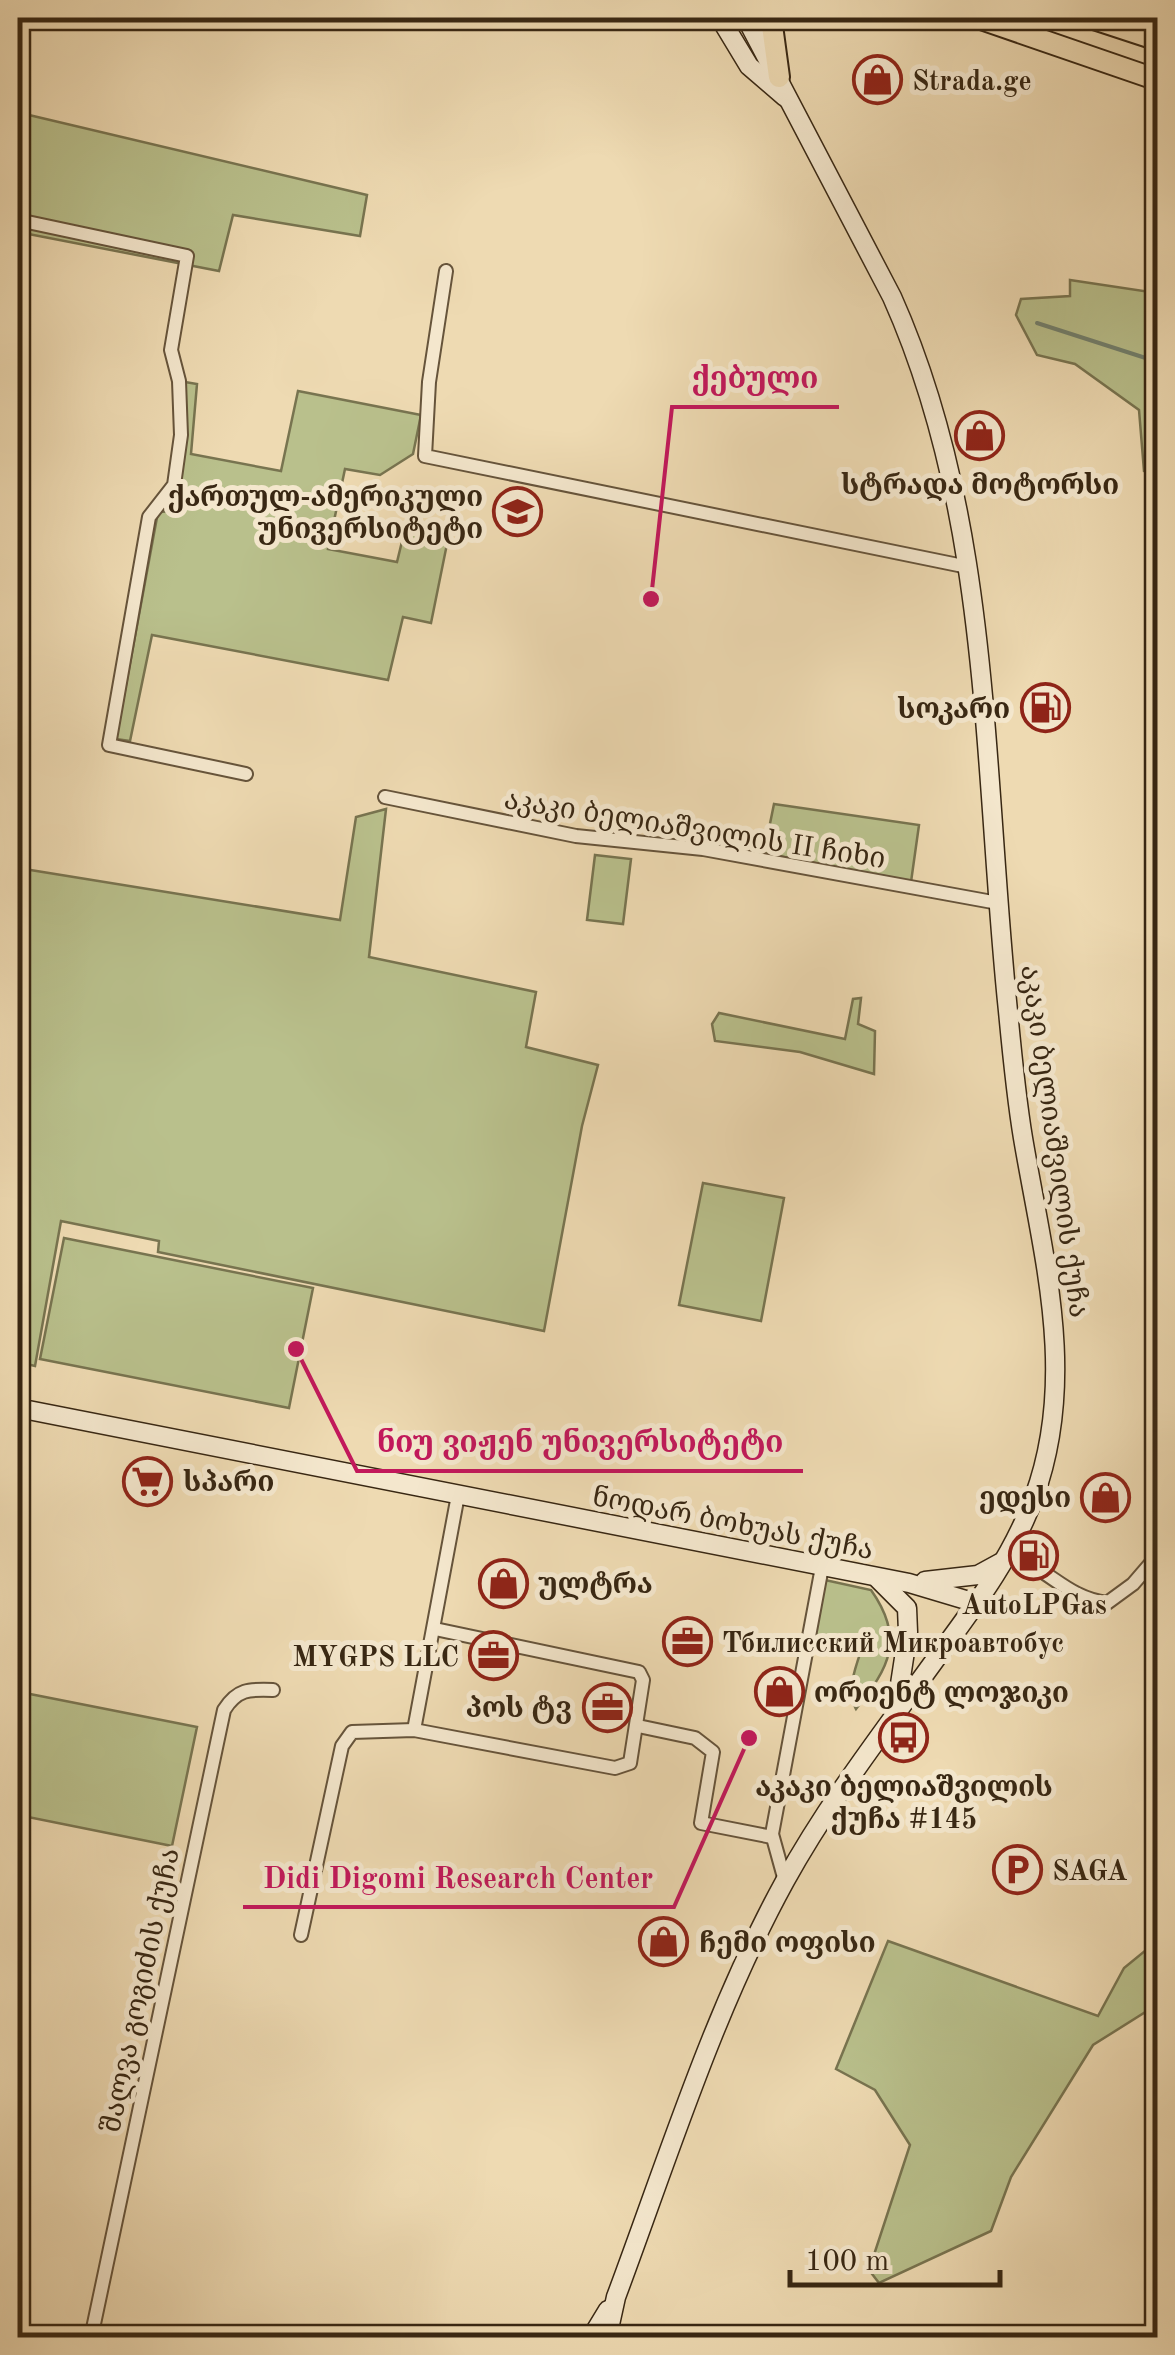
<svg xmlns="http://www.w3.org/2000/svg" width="1175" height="2355" font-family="'Old Standard TT','Noto Serif Georgian',serif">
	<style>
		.green { fill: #b9c08c; stroke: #787450; stroke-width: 2.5 }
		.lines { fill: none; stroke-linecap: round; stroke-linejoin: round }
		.stream { stroke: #72806e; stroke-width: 4 }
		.street-casing { stroke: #66543b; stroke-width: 16 }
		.secondary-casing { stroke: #382713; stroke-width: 21 }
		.primary-casing { stroke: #382713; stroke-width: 24 }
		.street { stroke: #f4e7cd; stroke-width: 12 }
		.secondary { stroke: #f4e7cd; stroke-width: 18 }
		.primary { stroke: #eedab2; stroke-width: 20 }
		.labels { text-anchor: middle; stroke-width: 10; stroke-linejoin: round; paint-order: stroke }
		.poi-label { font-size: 28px; font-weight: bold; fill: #382713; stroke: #f4e7cd; text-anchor: start }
		.street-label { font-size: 28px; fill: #382713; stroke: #f4e7cd }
		.leader { fill: none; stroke: #c2185b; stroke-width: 4 }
		.callout-dot { fill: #c2185b; stroke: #f4e7cd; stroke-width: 4 }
		.callout-label { font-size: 30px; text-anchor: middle; font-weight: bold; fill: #c2185b; stroke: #f4e7cd; stroke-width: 10; stroke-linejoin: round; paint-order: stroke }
	</style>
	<rect width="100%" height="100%" fill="#eedab2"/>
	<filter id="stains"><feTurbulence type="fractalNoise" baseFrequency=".002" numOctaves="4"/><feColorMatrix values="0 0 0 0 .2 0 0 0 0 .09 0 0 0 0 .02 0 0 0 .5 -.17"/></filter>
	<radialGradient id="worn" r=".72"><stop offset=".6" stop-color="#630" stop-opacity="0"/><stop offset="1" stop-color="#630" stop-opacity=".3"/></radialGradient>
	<g class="green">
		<polygon points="29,115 367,195 360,236 233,215 219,271 18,232 18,176"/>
		<polygon points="1070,280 1157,293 1157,474 1144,471 1139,410 1075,364 1037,355 1016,315 1021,299 1070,296"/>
		<polygon points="185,382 197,384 191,454 281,471 298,391 421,415 413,454 380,475 345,469 328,549 397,562 406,525 449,534 431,623 403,617 388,680 152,635 130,741 116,739 158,512 178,511"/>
		<polygon points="774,804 919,825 911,882 764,853"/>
		<polygon points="386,809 369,957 536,992 526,1047 598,1065 582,1126 544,1331 158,1252 159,1241 61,1221 35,1366 18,1362 18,868 340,920 356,817"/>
		<polygon points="595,855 631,859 623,924 587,920"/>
		<polygon points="861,998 858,1024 875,1031 874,1074 800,1052 715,1041 712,1024 719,1013 845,1039 853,999"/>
		<polygon points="703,1183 784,1198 761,1321 679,1305"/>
		<polygon points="64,1238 313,1288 289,1408 40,1359"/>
		<path d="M 825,1580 L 871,1590 C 905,1638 890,1667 856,1709 C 846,1693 855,1668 861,1651 L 814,1641 Z"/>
		<polygon points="30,1694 197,1727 172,1846 18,1815 18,1756"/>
		<polygon points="888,1941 1098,2016 1124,1968 1157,1941 1158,2004 1093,2045 1011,2177 991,2231 879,2283 869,2270 910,2145 875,2090 836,2069"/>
	</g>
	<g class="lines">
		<polyline class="stream" points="1037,323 1158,362"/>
		<defs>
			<g id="street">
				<polyline points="18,220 187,256 171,350 179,381 181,435 174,485 149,517 109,745 246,774"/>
				<polyline points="446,271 429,382 425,456 968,567"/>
				<polyline points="385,797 576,836 703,849 998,903"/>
				<path d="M 1007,1559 C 1045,1561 1061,1597 1107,1603 L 1133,1584 L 1158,1555"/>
				<polyline points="638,1726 695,1738 713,1752 701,1823 772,1837"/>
				<polyline points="414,1730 458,1495"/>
				<polyline points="785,1881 772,1834 822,1567"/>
				<polyline points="301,1935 342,1746 352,1732 414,1730 615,1768 630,1763 643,1680 639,1672 435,1629"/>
				<path d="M 91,2338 L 224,1710 C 237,1689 249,1689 273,1690"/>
			</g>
			<g id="secondary">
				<polyline points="720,18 749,66 785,97"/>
				<polyline points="18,1408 909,1583 976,1603"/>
				<polyline points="878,1579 907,1608 908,1632 896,1710"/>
				<polyline points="925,1581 978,1575 1000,1563"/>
				<polyline points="591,2338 608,2310"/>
				<path d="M 607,2338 L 616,2297 C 668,2158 713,2012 785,1881 C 828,1803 883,1732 935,1660 C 974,1607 1012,1558 1034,1497 C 1078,1377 1043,1257 1023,1138 C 1016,1096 1012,1053 1008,1011 C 983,772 992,520 892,297 L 746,18"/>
			</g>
			<g id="primary">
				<polyline points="771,18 779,77"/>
				<polyline points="978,18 1158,80"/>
				<polyline points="1091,18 1158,40"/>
			</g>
		</defs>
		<use href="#street" class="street-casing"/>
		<use href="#secondary" class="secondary-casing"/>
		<use href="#primary" class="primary-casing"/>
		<use href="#street" class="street"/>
		<use href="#secondary" class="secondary"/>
		<use href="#primary" class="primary"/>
	</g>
	<defs>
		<symbol id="shop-ring" viewBox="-11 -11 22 22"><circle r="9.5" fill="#f4e7cd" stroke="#8f2418" stroke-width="1.5"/><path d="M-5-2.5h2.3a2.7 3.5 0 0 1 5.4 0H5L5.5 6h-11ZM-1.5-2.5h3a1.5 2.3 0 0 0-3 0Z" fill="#8f2418"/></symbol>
		<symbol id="university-ring" viewBox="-11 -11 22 22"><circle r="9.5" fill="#f4e7cd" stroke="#8f2418" stroke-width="1.5"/><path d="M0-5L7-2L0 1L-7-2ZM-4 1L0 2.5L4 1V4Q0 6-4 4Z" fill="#8f2418"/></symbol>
		<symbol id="fuel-ring" viewBox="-11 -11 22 22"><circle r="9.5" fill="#f4e7cd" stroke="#8f2418" stroke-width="1.5"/><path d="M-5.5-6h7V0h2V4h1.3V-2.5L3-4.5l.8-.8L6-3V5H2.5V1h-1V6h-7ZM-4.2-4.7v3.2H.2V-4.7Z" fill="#8f2418"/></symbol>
		<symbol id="supermarket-ring" viewBox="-11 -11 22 22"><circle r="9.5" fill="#f4e7cd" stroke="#8f2418" stroke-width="1.5"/><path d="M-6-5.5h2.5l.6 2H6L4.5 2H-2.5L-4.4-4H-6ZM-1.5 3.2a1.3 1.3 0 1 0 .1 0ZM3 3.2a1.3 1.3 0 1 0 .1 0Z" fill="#8f2418"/></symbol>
		<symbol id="office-ring" viewBox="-11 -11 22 22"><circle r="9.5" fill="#f4e7cd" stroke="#8f2418" stroke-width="1.5"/><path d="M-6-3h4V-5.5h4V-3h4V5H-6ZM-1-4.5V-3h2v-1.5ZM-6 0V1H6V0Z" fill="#8f2418"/></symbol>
		<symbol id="bus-ring" viewBox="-11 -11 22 22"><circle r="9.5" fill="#f4e7cd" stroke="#8f2418" stroke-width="1.5"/><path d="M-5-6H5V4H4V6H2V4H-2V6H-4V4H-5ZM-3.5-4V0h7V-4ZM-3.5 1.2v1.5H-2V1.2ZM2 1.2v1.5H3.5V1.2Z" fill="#8f2418"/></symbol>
		<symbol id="parking-ring" viewBox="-11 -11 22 22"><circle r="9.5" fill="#f4e7cd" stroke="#8f2418" stroke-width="1.5"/><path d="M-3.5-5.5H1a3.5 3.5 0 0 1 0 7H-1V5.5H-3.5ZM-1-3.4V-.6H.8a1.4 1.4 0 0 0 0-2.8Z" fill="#8f2418"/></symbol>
	</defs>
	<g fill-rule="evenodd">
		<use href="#shop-ring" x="850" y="52" width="55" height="55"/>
		<use href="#shop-ring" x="952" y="408" width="55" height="55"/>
		<use href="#university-ring" x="490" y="484" width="55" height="55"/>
		<use href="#fuel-ring" x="1018" y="680" width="55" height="55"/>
		<use href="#supermarket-ring" x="120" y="1454" width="55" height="55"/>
		<use href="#shop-ring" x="1078" y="1470" width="55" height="55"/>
		<use href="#fuel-ring" x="1006" y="1528" width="55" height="55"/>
		<use href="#shop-ring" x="476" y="1556" width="55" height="55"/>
		<use href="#office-ring" x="660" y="1614" width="55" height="55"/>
		<use href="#office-ring" x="466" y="1628" width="55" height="55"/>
		<use href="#shop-ring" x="752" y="1664" width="55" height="55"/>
		<use href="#office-ring" x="580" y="1680" width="55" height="55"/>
		<use href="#bus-ring" x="876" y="1710" width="55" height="55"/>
		<use href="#parking-ring" x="990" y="1842" width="55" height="55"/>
		<use href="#shop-ring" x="636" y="1914" width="55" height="55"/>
	</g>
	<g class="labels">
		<g class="poi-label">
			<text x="912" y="90">Strada.ge</text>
			<text x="980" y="494" text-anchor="middle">სტრადა მოტორსი</text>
			<text x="483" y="506" text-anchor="end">ქართულ-ამერიკული<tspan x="483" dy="32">უნივერსიტეტი</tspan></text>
			<text x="1010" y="718" text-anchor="end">სოკარი</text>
			<text x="183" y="1491">სპარი</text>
			<text x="1071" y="1507" text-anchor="end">ედესი</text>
			<text x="538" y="1593">ულტრა</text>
			<text x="1034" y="1614" text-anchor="middle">AutoLPGas</text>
			<text x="722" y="1652">Тбилисский Микроавтобус</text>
			<text x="459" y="1666" text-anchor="end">MYGPS LLC</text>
			<text x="814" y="1702">ორიენტ ლოჯიკი</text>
			<text x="572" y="1717" text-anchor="end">პოს ტვ</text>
			<text x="904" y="1796" text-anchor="middle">აკაკი ბელიაშვილის<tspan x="904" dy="32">ქუჩა #145</tspan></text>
			<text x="1052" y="1880">SAGA</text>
			<text x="699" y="1952">ჩემი ოფისი</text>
		</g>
		<g class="street-label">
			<text transform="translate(695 828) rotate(9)" y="10">აკაკი ბელიაშვილის II ჩიხი</text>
			<text transform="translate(1056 1141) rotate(82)" y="10">აკაკი ბელიაშვილის ქუჩა</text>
			<text transform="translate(733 1522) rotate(11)" y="10">ნოდარ ბოხუას ქუჩა</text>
			<text transform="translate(139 1990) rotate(-78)" y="10">შალვა გოგიძის ქუჩა</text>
		</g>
	</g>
	<path class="leader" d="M651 599L672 407H839M296 1349L357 1471H803M749 1738L674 1907H243"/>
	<g class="callout-dot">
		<circle cx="651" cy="599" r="10"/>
		<circle cx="296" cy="1349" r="10"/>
		<circle cx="749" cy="1738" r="10"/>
	</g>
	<g class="callout-label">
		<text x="755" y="388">ქებული</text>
		<text x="580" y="1452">ნიუ ვიჟენ უნივერსიტეტი</text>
		<text x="458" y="1888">Didi Digomi Research Center</text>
	</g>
	<rect width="1175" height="2355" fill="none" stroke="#eedab2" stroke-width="60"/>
	<rect x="20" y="20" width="1135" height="2315" fill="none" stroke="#382713" stroke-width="5"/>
	<rect x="30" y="30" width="1115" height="2295" fill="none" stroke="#382713" stroke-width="2.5"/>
	<path d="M790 2270v15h210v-15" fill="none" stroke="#382713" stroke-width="5"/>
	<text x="805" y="2270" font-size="30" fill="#382713" stroke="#f4e7cd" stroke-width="8" paint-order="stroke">100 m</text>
	<rect width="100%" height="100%" filter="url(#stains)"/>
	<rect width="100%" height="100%" fill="url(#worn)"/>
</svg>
